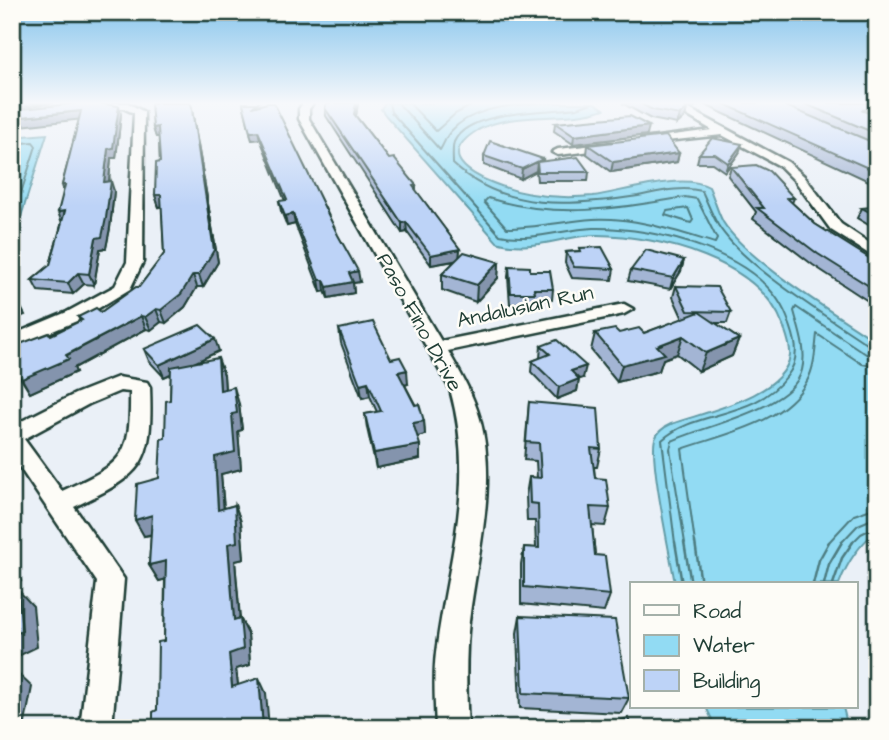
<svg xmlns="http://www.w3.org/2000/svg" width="889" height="740" font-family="'Architects Daughter',sans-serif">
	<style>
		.water { fill: #92dbf3; stroke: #649ca7; stroke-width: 2 }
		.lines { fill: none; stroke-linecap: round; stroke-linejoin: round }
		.shore-far1 { stroke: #4d7c80; stroke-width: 2 }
		.shore { stroke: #4d7c80; stroke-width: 2.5 }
		.minor-casing { stroke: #1f3d34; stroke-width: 5 }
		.minor { fill: #fdfcf7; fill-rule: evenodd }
		.wall { fill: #a3b5d4; stroke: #1f3d34; stroke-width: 2 }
		.shaded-wall { fill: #8494ad; stroke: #1f3d34; stroke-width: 2 }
		.building { fill: #bdd3f7; stroke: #1f3d34; stroke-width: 2 }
		.labels { text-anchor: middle; stroke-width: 5; stroke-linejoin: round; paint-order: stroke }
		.street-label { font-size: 21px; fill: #1f3d34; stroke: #fdfcf7 }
	</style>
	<rect width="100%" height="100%" fill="#eaf0f7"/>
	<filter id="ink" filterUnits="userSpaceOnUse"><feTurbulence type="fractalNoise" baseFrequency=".0143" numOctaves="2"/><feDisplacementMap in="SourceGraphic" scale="14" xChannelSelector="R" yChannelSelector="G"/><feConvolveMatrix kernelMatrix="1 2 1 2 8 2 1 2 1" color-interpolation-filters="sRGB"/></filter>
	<g filter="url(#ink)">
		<g class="water">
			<path d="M 385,103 L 595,103 L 604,109 C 564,123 515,110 478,130 C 468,136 454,146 459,159 C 464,170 482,179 493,183 C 524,196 560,199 593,196 C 623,192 683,172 709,187 C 714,198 717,211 723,222 C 748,262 836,314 877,342 L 877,531 C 858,545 847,563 839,584 L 675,584 C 671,558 649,459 655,439 C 658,431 664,427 671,424 C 704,412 783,397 790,356 C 791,345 786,334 783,325 C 759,260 659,236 597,235 C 565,235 529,253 497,242 L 386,116 L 381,109 Z"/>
			<polygon points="47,134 12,245 12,137"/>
			<polygon points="706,707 843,707 848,728 716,728"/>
		</g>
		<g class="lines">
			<g class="shore-far1">
				<path d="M 389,103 L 391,112 L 500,235 C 533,242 562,229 594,228 C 656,227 762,253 787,317 C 795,337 802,357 787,376 C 754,420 696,409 662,440 L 675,543"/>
				<path d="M 398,103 L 440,150 C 444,144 446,136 451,131 C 472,108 507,106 535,103"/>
				<polyline points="409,103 436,131 455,114 476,103"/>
				<path d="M 592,103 L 577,108 C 546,112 468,110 454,142 C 452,148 453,158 453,164 C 504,212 573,206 638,196 C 659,192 680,186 702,191 C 707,202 712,215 718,225 C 744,267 828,317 870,346 L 877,347"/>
				<polyline points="12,144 33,142 36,146 12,221"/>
				<path d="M 685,197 L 697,199 L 717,239 L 715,243 C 675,231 635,217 593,219 C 564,221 536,228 507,228 L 484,202 L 488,198 C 555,219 618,209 685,197 Z"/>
				<polygon points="688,208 693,220 691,223 665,215 667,211"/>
				<path d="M 685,543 L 670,449 L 672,441 C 706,425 792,409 802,370 C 807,350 799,330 794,311 L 796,307 L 866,354 L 877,356"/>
				<path d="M 695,543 L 682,449 C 724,434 784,424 807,381 C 815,367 815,350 817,334 L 862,364 L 877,367"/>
				<polyline points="828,543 854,515 877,507"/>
				<polyline points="841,543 858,525 877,517"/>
				<polyline points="852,543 861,534 877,526"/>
			</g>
			<g class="shore">
				<polyline points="675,542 682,584"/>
				<polyline points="684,542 691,584"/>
				<polyline points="695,542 701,584"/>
				<polyline points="813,584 819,560 829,542"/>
				<polyline points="824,584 829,564 842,542"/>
				<polyline points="833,584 842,558 853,542"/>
			</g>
			<defs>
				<g id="minor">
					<polygon points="83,103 128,103 144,112 143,262 130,289 79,320 12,348 12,335 67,312 115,286 127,262 134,113 123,108 80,108 80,104"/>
					<path d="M 303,103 L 313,103 L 309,109 L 309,119 L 441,341 L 624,304 L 633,309 L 624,314 L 448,351 C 461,374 473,394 480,419 C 498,484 477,555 469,621 C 465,657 466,691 468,728 L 436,728 C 435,703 433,678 436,653 C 448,558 477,486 450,389 L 299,119 L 299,109 Z"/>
					<polygon points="666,103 678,103 788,162 804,176 841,224 877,248 877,259 831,230 796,182 780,166 722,135 638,144 637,142 642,139 712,130"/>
					<polygon points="613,143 618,146 617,148 558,155 552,152 558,149"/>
					<path d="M 118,377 L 147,382 L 150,387 C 153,466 144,473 74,507 L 124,579 L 112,728 L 80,728 L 97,582 L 12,456 L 12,426 L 75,394 ZM 120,391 L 130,392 C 131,460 122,463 62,491 L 24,439 L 89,404 Z"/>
				</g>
			</defs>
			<use href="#minor" class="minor-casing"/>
			<use href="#minor" class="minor"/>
		</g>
		<g class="wall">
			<polygon points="243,103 360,282 353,283 354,293 328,298 325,291 321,292 295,224 287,226 281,211 279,201 285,201 260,139 252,140"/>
			<polygon points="326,103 358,103 356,116 389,159 416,185 416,191 460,249 459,256 499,262 498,278 476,302 442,290 442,274 455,261 431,265 407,232 402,233 326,116 325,108"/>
			<polygon points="622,103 678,103 687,108 685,117 677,124 651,119"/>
			<polygon points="683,103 699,103 693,108"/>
			<polygon points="701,103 877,103 877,185"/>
			<polygon points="191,104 218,262 203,287 197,287 185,307 166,323 161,322 151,330 146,329 74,368 76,372 30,393 12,365 80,321 78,317 101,312 139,287 164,254 162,206 159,207 155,195 160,162 159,137 156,137 153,128"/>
			<polygon points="121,114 116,158 111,158 109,181 114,191 110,228 106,248 100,249 94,285 84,284 73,294 38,291 32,280 50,265 62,222 63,189 62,185 79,120"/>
			<polygon points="555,123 647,135 573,144 554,131"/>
			<polygon points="588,145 679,153 677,162 611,172 587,154"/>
			<polygon points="739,153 725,172 712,163 697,163 699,154"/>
			<polygon points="484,156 543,159 543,162 589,172 588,181 537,181 536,171 521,179 484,165"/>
			<polygon points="731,167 794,198 792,203 815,224 877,263 877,307 813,265 753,219 756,212 728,176"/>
			<polygon points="877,207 877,230 857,218 862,208"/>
			<polygon points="580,248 614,269 612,280 572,278 565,263 566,252 579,251"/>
			<polygon points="684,260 681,271 670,289 628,281 631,270"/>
			<polygon points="509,266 553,289 552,300 534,300 534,304 510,304 508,277"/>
			<polygon points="676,286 731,312 727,323 715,323 739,339 732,356 699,371 677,354 663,359 659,371 617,382 591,350 595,333 644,333 683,319 673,297"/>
			<polygon points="339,329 391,359 408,384 405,385 424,421 425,435 417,437 420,459 376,468 367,428 365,414 377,412 370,396 362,398 341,343"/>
			<polygon points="541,346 583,378 579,379 577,391 557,399 531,372 532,361 540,358"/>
			<polygon points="144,349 219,351 194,363 224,375 225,389 239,404 242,430 238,431 241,469 221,474 224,508 235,505 241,522 244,559 235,561 240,618 248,634 250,665 236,669 238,685 266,693 157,710 164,641 165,579 159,581 149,565 151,535 144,536 159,478 170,400 171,374 164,377 149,361"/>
			<polygon points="529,402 601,449 597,467 594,467 595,478 610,508 605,526 592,525 595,555 610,595 604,612 521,604 521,564 524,547 536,548 535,521 527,521 526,495 529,477 537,478 536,461 524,460"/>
			<polygon points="520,616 629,698 621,713 520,708 517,633"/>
		</g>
		<g class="shaded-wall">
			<polygon points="12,103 54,103 12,108"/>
			<polygon points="356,103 358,103 355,122 354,114"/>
			<polygon points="191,104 218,262 203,287 199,275"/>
			<polygon points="119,106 121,114 116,158 111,158 108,192 104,182 108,149"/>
			<polygon points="687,108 685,117 677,124 680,115"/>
			<polygon points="877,108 877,116 861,110"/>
			<polygon points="81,111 84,119 12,127 12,118"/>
			<polygon points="649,126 647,135 573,144 574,136"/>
			<polygon points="158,127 161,137 156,137 153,128"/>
			<polygon points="258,131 260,139 252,140 250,132"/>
			<polygon points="742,144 739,153 725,172 728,163"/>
			<polygon points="679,153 677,162 611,172 613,162"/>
			<polygon points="543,159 542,168 537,162 536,171 521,179 522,169"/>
			<polygon points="111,181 114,191 110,228 106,248 100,249 94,285 89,274 96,238"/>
			<polygon points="155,195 161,195 165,206 159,207"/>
			<polygon points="65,211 62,223 58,212"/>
			<polygon points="293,214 295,224 287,226 285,216"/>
			<polygon points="406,222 407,232 402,233 402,223"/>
			<polygon points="460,249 459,260 431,265 431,255"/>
			<polygon points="684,260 681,271 670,289 673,278"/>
			<polygon points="499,262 498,278 476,302 477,285"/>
			<polygon points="358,271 360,282 353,283 354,293 328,298 327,287 349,273"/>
			<polygon points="78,273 84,284 73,294 68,283"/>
			<polygon points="193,275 197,287 185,307 166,323 161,310"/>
			<polygon points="319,280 324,280 325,291 321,292"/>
			<polygon points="19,304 25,315 12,320 12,306"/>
			<polygon points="156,309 161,322 151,330 145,317"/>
			<polygon points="141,316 146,329 74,368 76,372 30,393 22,379"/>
			<polygon points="683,336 677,354 663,359 659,371 617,382 622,365 657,346"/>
			<polygon points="215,339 219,351 164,377 159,365"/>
			<polygon points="739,339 732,356 699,371 706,353"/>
			<polygon points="218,358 224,375 226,407 220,390"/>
			<polygon points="586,366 583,378 569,383 571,371"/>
			<polygon points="407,370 408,384 399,386 398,372"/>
			<polygon points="579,379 577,391 557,399 559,387"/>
			<polygon points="368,382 370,396 362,398 360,384"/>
			<polygon points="234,387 239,404 242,430 238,431 241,469 221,474 225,526 218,510 215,457 232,414"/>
			<polygon points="424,421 425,435 414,438 413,423"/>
			<polygon points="420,445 420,459 376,468 374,453"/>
			<polygon points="235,505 241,522 244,559 235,561 241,635 234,620 228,544"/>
			<polygon points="152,515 161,532 144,536 135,520"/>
			<polygon points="166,561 175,577 159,581 149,565"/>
			<polygon points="12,562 21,581 12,586"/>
			<polygon points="18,590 33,606 37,647 12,659 12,636"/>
			<polygon points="240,618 248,634 250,665 236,669 240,701 232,687 229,654"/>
			<polygon points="15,671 32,687 24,728 12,728 12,685"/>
			<polygon points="259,678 266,693 269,728 263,728"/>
		</g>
		<g class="building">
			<polygon points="79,103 98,103 119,106 113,148 108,149 104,182 111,181 106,218 102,237 96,238 89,274 78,273 68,283 32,280 50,265 59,233 65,211 58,212 65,185 62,185 81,111 12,118 12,110"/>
			<polygon points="151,103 189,103 191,104 214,250 199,275 193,275 181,294 161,310 156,309 145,317 141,316 66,355 69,359 22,379 12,364 12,347 49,333 51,335 82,320 78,317 96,308 101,312 136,287 139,287 164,254 161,195 155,195 156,163 160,162 158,127 153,128"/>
			<polygon points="243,103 258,103 252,107 267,103 274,103 338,235 358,271 349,273 353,282 327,287 324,280 319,280 293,214 285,216 279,201 287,200 258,131 250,132"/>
			<polygon points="326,103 356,103 354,114 389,159 394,158 416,185 413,186 460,249 431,255 406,222 402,223 325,108"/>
			<polygon points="639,103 678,103 687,108 680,115 653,110"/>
			<polygon points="722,103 779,103 877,144 877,172"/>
			<polygon points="803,103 877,103 877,108 861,110 877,116 877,134"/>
			<polygon points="630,116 649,126 574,136 555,123"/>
			<polygon points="666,136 679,153 613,162 588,145"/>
			<polygon points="712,138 742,144 728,163 715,154 699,154"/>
			<polygon points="490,141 543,159 522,169 484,156"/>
			<polygon points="578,157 589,172 538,172 537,162"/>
			<polygon points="756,165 769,171 794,198 787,198 815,224 877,263 877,291 818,254 757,208 764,208 731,167"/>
			<polygon points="877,207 877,216 862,208"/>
			<polygon points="602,247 614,269 574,267 566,252 581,251 580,248"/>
			<polygon points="646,250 684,260 673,278 631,270"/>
			<polygon points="464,252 499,262 477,285 442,274"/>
			<polygon points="509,266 530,267 530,271 550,271 553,289 534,289 535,293 511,293"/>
			<polygon points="676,286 717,287 731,312 688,311"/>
			<polygon points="12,294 19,304 12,306"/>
			<polygon points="699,312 739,339 706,353 683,336 657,346 665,354 622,365 595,333 615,329 619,333 639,328 644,333"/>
			<polygon points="373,322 391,359 400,357 407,370 398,372 415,405 419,404 424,421 413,423 420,445 374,453 365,414 381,411 368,382 360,384 339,329"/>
			<polygon points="200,325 215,339 159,365 144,349"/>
			<polygon points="557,340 586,366 571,371 579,379 559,387 532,361 550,354 541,346"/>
			<polygon points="218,358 220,390 234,387 237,413 232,414 235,452 215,457 218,510 235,505 237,542 228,544 234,620 240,618 243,649 229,654 232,687 259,678 263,728 153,728 153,712 157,710 158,642 164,641 166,561 149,565 152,515 135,520 137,484 159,478 161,439 165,438 166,401 170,400 171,367"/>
			<polygon points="529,402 598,408 601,449 591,448 595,478 606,479 610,508 590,507 595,555 605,556 610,595 524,587 524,547 539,548 538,504 530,503 529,477 541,478 539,443 526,442"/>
			<polygon points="18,590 22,631 12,636 12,592"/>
			<polygon points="520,616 615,620 629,698 523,693"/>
			<polygon points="15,671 12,685 12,672"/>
			<polygon points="628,718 632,728 597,728"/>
		</g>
	</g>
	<linearGradient id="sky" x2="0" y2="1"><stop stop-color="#85c4ec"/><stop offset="0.5" stop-color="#f6f8fb"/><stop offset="1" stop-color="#f6f8fb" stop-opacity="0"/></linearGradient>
	<rect width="889" height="206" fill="url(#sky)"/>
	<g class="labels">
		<g class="street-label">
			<text transform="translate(525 306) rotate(-12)" y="7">Andalusian Run</text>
			<text transform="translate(420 322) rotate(61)" y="7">Paso Fino Drive</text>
		</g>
	</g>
	<rect width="889" height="740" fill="none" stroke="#fdfcf7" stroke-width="42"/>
	<rect x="21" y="21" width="847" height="698" fill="none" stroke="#1f3d34" stroke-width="2.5" filter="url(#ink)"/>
	<rect x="630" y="582" width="228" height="126" fill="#fdfcf7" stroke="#a4b0a9" stroke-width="2"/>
	<rect x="644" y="605" width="35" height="10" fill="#fdfcf7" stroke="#a4b0a9" stroke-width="2"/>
	<text x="693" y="618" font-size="21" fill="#1f3d34">Road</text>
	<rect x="644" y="635" width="35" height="21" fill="#92dbf3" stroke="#a4b0a9" stroke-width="2"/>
	<text x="693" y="652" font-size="21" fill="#1f3d34">Water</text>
	<rect x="644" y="670" width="35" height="21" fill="#bdd3f7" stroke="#a4b0a9" stroke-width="2"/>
	<text x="693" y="688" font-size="21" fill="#1f3d34">Building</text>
</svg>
